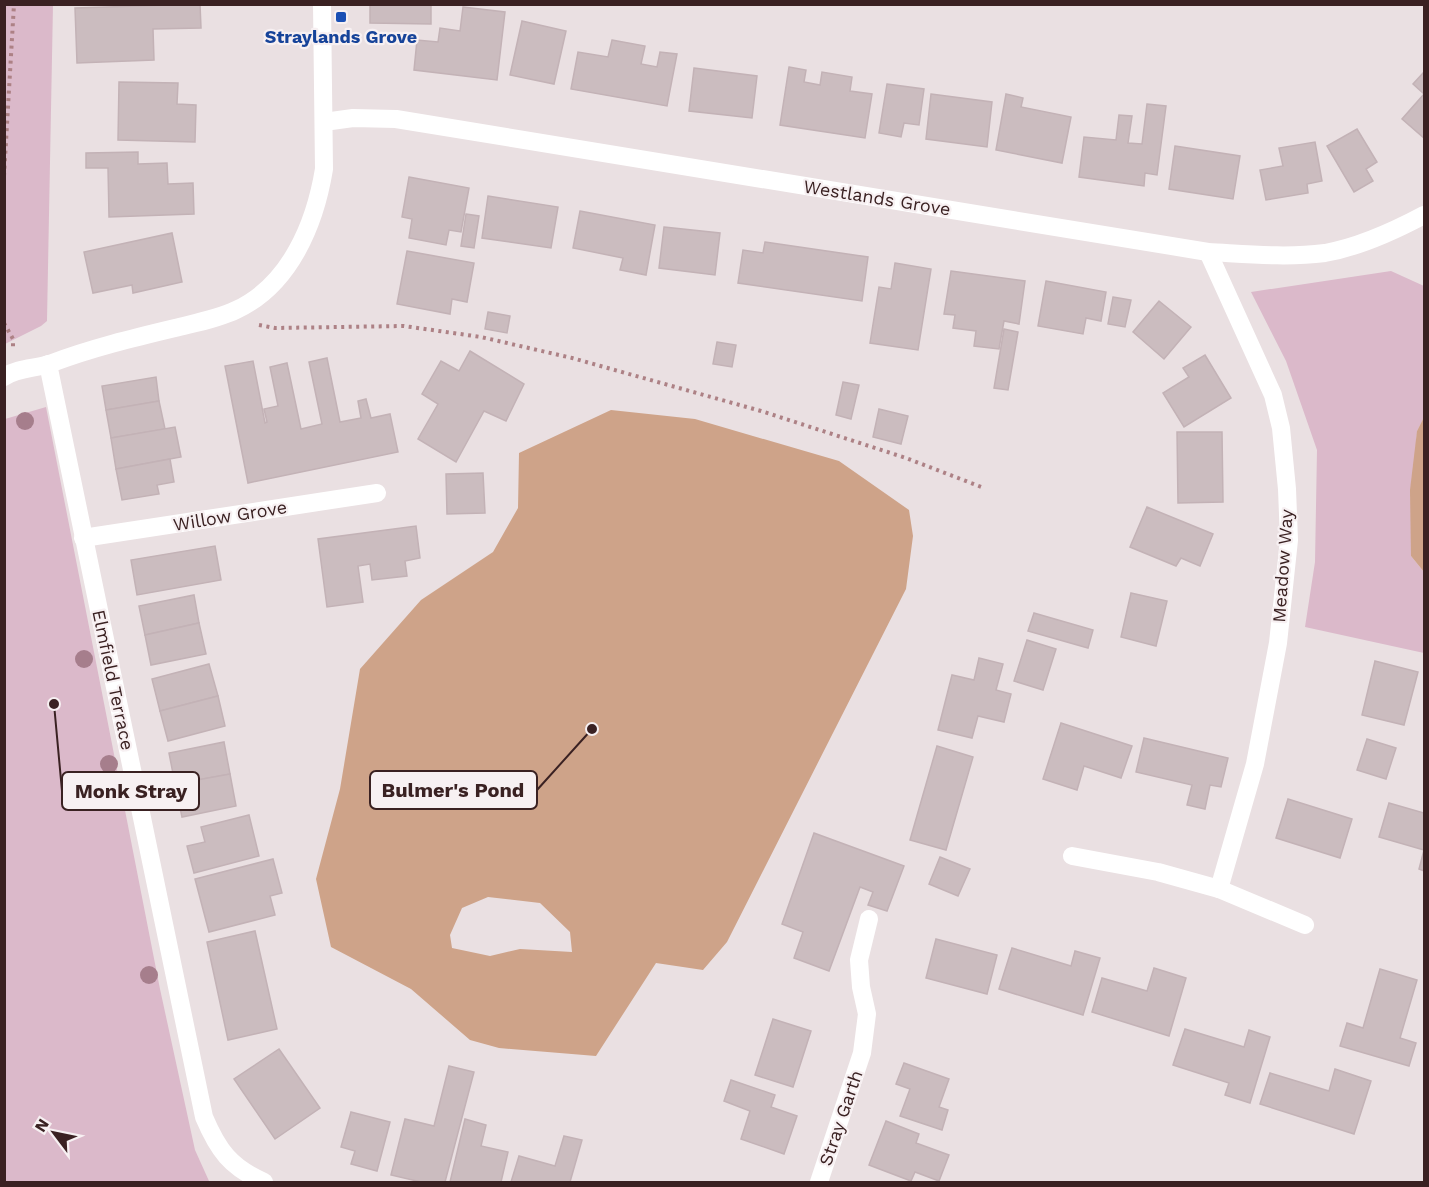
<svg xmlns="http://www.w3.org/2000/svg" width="1429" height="1187" font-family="'Work Sans',sans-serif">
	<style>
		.green { fill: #dbb9ca }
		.water { fill: #cea389; fill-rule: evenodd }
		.building { fill: #cbbcbf; stroke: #c3b2b6; stroke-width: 1.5 }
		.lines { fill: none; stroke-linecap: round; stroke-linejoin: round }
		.path { stroke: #ad8185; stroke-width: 4; stroke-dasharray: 3 4.5; stroke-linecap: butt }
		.minor { stroke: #fff; stroke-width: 18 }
		.tree { fill: #a67e8c }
		.transit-dot { fill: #1a4fb4; stroke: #f7f0f2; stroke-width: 2 }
		.labels { text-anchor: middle; stroke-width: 4.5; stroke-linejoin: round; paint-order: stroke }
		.transit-label { font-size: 18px; font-weight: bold; fill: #164399; stroke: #f7f0f2 }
		.street-label { font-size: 18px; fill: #3a2122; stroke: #f7f0f2 }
		.leader { fill: none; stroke: #3a2122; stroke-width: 2 }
		.callout-dot { fill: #3a2122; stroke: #f7f0f2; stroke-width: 2 }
		.callout { fill: #f7f0f2; stroke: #3a2122; stroke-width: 2 }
		.callout-label { font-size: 20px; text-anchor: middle; font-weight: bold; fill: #3a2122 }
	</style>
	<rect width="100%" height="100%" fill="#eae0e2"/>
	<g class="green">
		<polygon points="5,4 53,5 47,321 41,326 5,344"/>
		<polygon points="1391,271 1424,286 1424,417 1417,431 1411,556 1424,572 1424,653 1305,627 1315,562 1317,450 1286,361 1251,292"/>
		<polygon points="46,407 160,989 195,1150 209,1181 212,1182 5,1182 5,419"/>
	</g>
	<g class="water">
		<path d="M 611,410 L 695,419 L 839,461 L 909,510 L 913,536 L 906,589 L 727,942 L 703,970 L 656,963 L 596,1056 L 499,1048 L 470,1040 L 411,989 L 331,947 L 316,879 L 340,789 L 360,669 L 421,600 L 493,552 L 518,508 L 519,453 ZM 488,897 L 540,903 L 570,932 L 572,952 L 520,949 L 490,956 L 452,948 L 450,935 L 462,908 Z"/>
		<polygon points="1424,417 1424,572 1411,556 1410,490 1417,431"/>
	</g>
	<g class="building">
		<polygon points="200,4 201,28 153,29 154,60 77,63 75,8"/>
		<polygon points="370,4 431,4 431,24 370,23"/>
		<polygon points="463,7 505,12 497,80 414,70 417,40 438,42 440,28 460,31"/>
		<polygon points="522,21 566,31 554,84 510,75"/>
		<polygon points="612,40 645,46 641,64 657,67 660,52 677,54 667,106 571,89 578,52 608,57"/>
		<polygon points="789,67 806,70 804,82 820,85 822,72 852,77 850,91 872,94 865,138 780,125"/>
		<polygon points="694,68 757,76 752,118 689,111"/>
		<polygon points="1424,72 1424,138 1402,119 1424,94 1413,84"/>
		<polygon points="119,82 178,83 177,104 196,105 195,142 118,140"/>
		<polygon points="887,84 924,89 919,125 904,123 901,137 879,133"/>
		<polygon points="931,94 992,102 987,147 926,139"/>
		<polygon points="1006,94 1023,98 1021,107 1071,117 1062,163 996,150"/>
		<polygon points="1147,104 1166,106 1157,175 1145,173 1144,186 1079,177 1084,137 1116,140 1119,115 1132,116 1128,143 1142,144"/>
		<polygon points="1357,129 1377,162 1366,169 1373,181 1354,192 1327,146"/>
		<polygon points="1315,142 1322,181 1307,184 1308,193 1266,200 1260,170 1283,166 1279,148"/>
		<polygon points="1175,146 1240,156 1233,199 1169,189"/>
		<polygon points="138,152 138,164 167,163 168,184 193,183 194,214 109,217 108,168 86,168 86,153"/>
		<polygon points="409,177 469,188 461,232 449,230 446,245 409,238 412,219 402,217"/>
		<polygon points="488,196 558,207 551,248 482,238"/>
		<polygon points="580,211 655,225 646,275 620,270 623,258 573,248"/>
		<polygon points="466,214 479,216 474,248 461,246"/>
		<polygon points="664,227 720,233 715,275 659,268"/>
		<polygon points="172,233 182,282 133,293 132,285 93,293 84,252"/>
		<polygon points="765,242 868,257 862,301 738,283 743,250 763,253"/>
		<polygon points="407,251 474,263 467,302 452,299 450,314 397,304"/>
		<polygon points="895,263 931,269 918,350 870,343 879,287 891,289"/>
		<polygon points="951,271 1025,281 1019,324 1004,321 999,349 974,346 976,331 953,328 955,315 944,314"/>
		<polygon points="1046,281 1106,292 1101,321 1086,318 1083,334 1038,326"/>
		<polygon points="1113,297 1131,300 1125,327 1108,324"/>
		<polygon points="1159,301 1191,327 1164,359 1133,332"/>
		<polygon points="488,312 510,316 507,333 485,329"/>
		<polygon points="1004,329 1018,332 1008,390 994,388"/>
		<polygon points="717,342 736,345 732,367 713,364"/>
		<polygon points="470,351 524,384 506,421 484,411 456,462 418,439 438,404 422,394 441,361 459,371"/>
		<polygon points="1205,355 1231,398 1184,427 1163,393 1189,377 1183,368"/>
		<polygon points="327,358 340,422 361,418 358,401 366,399 371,418 390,414 398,452 248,483 225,366 253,361 265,423 267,422 264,409 278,406 270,367 287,363 301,429 322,424 309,362"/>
		<polygon points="156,377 159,401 106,410 102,386"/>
		<polygon points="843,382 859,385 851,419 836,415"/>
		<polygon points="159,401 165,429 111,438 106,410"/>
		<polygon points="879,409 908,416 901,444 873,437"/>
		<polygon points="175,427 181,457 116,469 111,438"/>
		<polygon points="1177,432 1222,432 1223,502 1178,503"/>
		<polygon points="170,459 174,482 157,485 159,494 122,500 116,469"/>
		<polygon points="483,473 485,513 447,514 446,474"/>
		<polygon points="1147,507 1213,534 1200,566 1181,558 1176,566 1130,547"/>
		<polygon points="416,526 420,558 405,561 407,576 372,580 370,564 358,566 363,602 327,607 318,539"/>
		<polygon points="215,546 221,580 137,595 131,560"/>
		<polygon points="1131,593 1167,601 1156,646 1121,637"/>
		<polygon points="194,595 199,623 145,635 139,606"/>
		<polygon points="1034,613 1093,630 1088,648 1028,631"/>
		<polygon points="199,623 206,654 151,665 145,635"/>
		<polygon points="1027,640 1056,649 1043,690 1014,681"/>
		<polygon points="979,658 1003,664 996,690 1011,694 1004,722 978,716 972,738 938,730 952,675 974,680"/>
		<polygon points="1375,661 1418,672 1404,725 1362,715"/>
		<polygon points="209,664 218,696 160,711 152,679"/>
		<polygon points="218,696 225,726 168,741 160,711"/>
		<polygon points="1061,723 1132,746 1121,778 1084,766 1077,790 1043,779"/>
		<polygon points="1144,738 1228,758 1221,787 1210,785 1205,809 1187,805 1192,785 1136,772"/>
		<polygon points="1367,739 1396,748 1386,779 1357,770"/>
		<polygon points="224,742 230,774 175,784 169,753"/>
		<polygon points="937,746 973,757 946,850 910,840"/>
		<polygon points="230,774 236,806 182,817 175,784"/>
		<polygon points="1288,799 1352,819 1340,858 1276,838"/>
		<polygon points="1389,803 1424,813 1424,871 1419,869 1424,850 1379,837"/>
		<polygon points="249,815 259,856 194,873 187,846 205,842 201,827"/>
		<polygon points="814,833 904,866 887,911 868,905 873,892 860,887 829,971 794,958 803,932 782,924"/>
		<polygon points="940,857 970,869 958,896 929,884"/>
		<polygon points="273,859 282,893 270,896 275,915 209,932 195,879"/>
		<polygon points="255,931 277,1029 228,1040 207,942"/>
		<polygon points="936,939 997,955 987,994 926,978"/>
		<polygon points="1012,948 1071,966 1075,951 1100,958 1083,1015 999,989"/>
		<polygon points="1154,968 1186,978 1169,1036 1092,1012 1102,978 1147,991"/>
		<polygon points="1380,969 1417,980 1400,1038 1416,1043 1409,1066 1340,1046 1347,1023 1363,1028"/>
		<polygon points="773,1019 811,1031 793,1087 755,1075"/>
		<polygon points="1185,1029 1244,1047 1249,1030 1270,1037 1250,1103 1225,1095 1229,1083 1173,1065"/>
		<polygon points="279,1049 320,1108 275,1139 234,1079"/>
		<polygon points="904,1063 949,1079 939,1107 948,1110 942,1130 900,1116 910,1089 896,1084"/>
		<polygon points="449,1066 474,1072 445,1182 421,1182 391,1175 405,1119 434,1126"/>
		<polygon points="1335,1069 1371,1081 1354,1134 1260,1104 1270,1073 1329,1091"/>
		<polygon points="731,1080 775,1095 771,1107 797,1116 784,1154 741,1139 750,1111 724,1101"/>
		<polygon points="351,1112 390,1122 377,1171 351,1164 355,1151 341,1147"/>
		<polygon points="465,1119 486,1125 481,1146 508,1152 501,1182 450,1182"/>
		<polygon points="886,1121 919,1134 916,1143 949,1155 939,1181 915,1172 911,1181 869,1165"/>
		<polygon points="564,1136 582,1140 570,1182 511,1182 519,1156 555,1166"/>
	</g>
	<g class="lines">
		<g class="path">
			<polyline points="4,176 14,4"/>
			<polyline points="4,323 13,339 13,347"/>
			<polyline points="259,325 275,328 404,326 481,337 572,358 761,411 906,458 984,488"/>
		</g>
		<g class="minor">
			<path d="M 324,122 L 353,118 L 396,119 L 1208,252 C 1247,254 1286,258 1325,253 C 1359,247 1394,231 1424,215"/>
			<polyline points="1208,252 1273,395 1281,428 1287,489 1289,540 1278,643 1255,764 1219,889"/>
			<path d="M 48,364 L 204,1117 C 218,1150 230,1167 264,1182"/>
			<path d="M 4,377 C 19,367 37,369 52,363 C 92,348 133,338 175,328 C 195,323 217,319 236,310 C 290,285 315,224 324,169 L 322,4"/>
			<polyline points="83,538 377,493"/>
			<polyline points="1072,856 1158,872 1219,889 1305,925"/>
			<polyline points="819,1182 862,1053 867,1014 861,987 859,960 869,919"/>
		</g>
	</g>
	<g class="tree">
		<circle cx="25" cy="421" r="9"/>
		<circle cx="84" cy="659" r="9"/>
		<circle cx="109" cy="764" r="9"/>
		<circle cx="149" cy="975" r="9"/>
	</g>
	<rect class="transit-dot" x="335" y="11" width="12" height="12" rx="3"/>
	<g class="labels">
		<g class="transit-label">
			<text x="341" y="43">Straylands Grove</text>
		</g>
		<g class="street-label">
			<text transform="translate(877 198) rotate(9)" y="6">Westlands Grove</text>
			<text transform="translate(230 516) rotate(-9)" y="6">Willow Grove</text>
			<text transform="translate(1283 566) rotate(-86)" y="6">Meadow Way</text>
			<text transform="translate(113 680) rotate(78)" y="6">Elmfield Terrace</text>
			<text transform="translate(841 1118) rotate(-71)" y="6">Stray Garth</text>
		</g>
	</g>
	<path class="leader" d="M592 729L537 790M54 704L62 791"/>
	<g class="callout-dot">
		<circle cx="592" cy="729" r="6"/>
		<circle cx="54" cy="704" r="6"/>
	</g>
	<g class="callout">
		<rect x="370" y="771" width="167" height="38" rx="6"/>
		<rect x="62" y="772" width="137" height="38" rx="6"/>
	</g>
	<g class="callout-label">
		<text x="453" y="797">Bulmer's Pond</text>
		<text x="131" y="798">Monk Stray</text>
	</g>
	<rect width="1429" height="1187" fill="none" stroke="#3a2122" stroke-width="12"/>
	<g transform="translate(54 1133) rotate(302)" stroke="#f7f0f2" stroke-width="4.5" paint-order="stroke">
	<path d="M0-4.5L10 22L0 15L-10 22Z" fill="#3a2122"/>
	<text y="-9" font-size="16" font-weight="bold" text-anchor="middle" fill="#3a2122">N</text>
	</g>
</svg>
